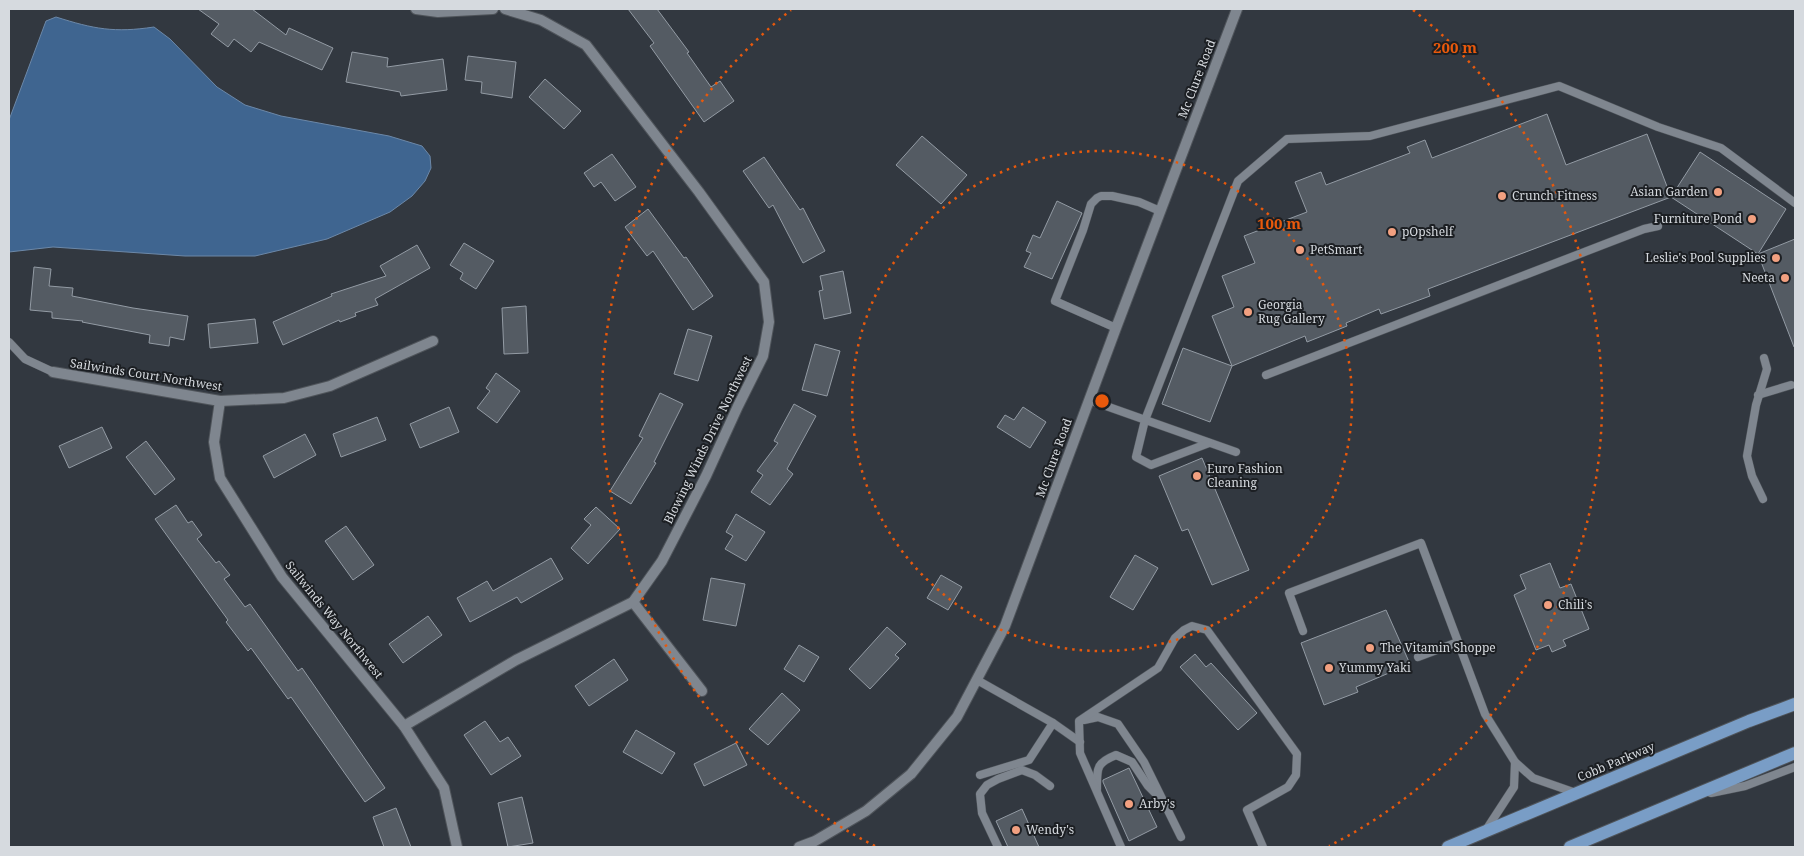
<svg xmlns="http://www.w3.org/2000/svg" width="1804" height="856" font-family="'Noto Serif',serif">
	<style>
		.water { fill: #3f6590; stroke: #6c88a8 }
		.building { fill: #545b63; stroke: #939ba4 }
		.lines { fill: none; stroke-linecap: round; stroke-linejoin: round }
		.lane-casing { stroke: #4f545a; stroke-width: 9 }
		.street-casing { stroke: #4f545a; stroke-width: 12 }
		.primary-casing { stroke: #4f545a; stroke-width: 14 }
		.lane { stroke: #7f868f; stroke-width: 8 }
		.street { stroke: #7f868f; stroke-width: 10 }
		.primary { stroke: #799dc6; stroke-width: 12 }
		.ring { fill: none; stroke: #e8590c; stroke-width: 2.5; stroke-dasharray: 2.5 5 }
		.poi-dot { fill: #f2a080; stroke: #1c1f23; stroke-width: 2 }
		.labels { text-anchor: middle; stroke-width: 4; stroke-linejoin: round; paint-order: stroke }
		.street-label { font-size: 12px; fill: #d6dadf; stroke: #1c1f23 }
		.poi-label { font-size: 12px; fill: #d6dadf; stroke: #1c1f23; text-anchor: start }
		.centre { fill: #e8590c; stroke: #1c1f23; stroke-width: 2.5 }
		.ring-label { font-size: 15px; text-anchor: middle; font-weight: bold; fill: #e8590c; stroke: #1c1f23; stroke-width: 4; stroke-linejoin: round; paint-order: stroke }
	</style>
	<rect width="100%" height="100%" fill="#323840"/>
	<path class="water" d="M 56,17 C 94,29 114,33 154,27 L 170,39 L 217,87 L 245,105 L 281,116 L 389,136 L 422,146 L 430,156 L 431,168 L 425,181 L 412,196 L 390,212 L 327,239 L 255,256 L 185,256 L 53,247 L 9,252 L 9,120 L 46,21 Z"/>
	<g class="building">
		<polygon points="198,9 252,9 286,35 289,28 333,48 322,70 259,42 251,52 234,39 228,47 211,34 219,24"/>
		<polygon points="628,9 657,9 689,52 687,53 711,87 720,81 734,101 704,122 650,46 654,43"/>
		<polygon points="352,52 388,58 387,67 443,59 447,90 401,96 400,92 346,82"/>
		<polygon points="468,56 516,62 512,98 481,93 482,82 465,80"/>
		<polygon points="545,79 581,111 564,129 529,97"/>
		<polygon points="1547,114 1566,165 1647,134 1671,197 1428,289 1430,296 1381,314 1379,309 1346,323 1347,326 1307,342 1305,336 1232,366 1212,316 1234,307 1222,276 1255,263 1244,236 1307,212 1295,182 1321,172 1326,185 1410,153 1407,147 1425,140 1432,158"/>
		<polygon points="922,136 967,175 941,204 896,165"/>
		<polygon points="1700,152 1786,209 1758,254 1671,197"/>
		<polygon points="612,154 636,187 615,201 601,182 594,187 584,173"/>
		<polygon points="764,157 800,210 803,208 825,251 803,263 773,205 769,208 743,171"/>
		<polygon points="1057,201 1082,213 1052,279 1024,267 1031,253 1026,251 1033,235 1040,238"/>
		<polygon points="648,209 684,258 686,257 713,296 693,310 653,251 647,256 625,227"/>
		<polygon points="1795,239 1795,347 1794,347 1758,254"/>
		<polygon points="464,243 494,261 476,289 460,279 463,273 450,265"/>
		<polygon points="417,245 430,268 375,299 378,305 355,313 356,316 340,322 339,320 283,345 273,322 332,296 331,294 386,276 380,266"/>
		<polygon points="34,267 51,269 49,286 73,288 72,296 133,308 188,316 184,340 170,337 169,346 149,343 150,335 82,322 83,321 52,318 52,312 30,310"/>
		<polygon points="843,271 851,313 824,319 819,291 823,290 820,276"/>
		<polygon points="526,306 528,353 504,354 502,308"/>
		<polygon points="255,319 258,343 210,348 208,324"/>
		<polygon points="688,329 712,336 698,381 674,374"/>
		<polygon points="815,344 840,351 827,396 802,390"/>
		<polygon points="1183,348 1232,366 1210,422 1162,404"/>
		<polygon points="496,373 520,391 497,423 477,408 490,391 486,388"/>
		<polygon points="660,393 683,404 654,462 656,463 631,504 610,491 643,438 639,436"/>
		<polygon points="794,404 816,416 787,469 793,474 770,505 751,492 763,475 757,471 778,443 774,441"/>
		<polygon points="449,407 459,432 420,448 410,424"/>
		<polygon points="1023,407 1046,422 1030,448 997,427 1005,415 1014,420"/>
		<polygon points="377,417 386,440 341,457 333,434"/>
		<polygon points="102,427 112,448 69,468 59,446"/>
		<polygon points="305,434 316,455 274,478 263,456"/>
		<polygon points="146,441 175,479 155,495 126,457"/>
		<polygon points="1202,458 1249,570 1212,585 1188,529 1182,531 1159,476"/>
		<polygon points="176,505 188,523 192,521 202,535 197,539 216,563 219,561 230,575 224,579 245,607 250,604 298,671 302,668 385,788 365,802 291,697 288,699 251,648 248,651 226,622 228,620 155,519"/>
		<polygon points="596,507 620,529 588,564 571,548 591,525 584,519"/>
		<polygon points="736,514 765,532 746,561 725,549 733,536 726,532"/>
		<polygon points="346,526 374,565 353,580 325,541"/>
		<polygon points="1135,555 1158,568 1133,610 1110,597"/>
		<polygon points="551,558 563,579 521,603 517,597 470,622 457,598 487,581 493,591"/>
		<polygon points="1550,563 1560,588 1571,584 1589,629 1563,640 1566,646 1552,652 1549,645 1536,650 1514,595 1526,589 1520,575"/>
		<polygon points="941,575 962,587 948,610 927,598"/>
		<polygon points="711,578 745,584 736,626 703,620"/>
		<polygon points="1386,610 1410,664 1356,687 1358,692 1324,705 1301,643"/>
		<polygon points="428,616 442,635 403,663 389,644"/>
		<polygon points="887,627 906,644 895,655 899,658 870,689 849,669"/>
		<polygon points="799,645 819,657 804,682 784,669"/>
		<polygon points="1195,654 1206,667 1211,663 1257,713 1238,730 1180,667"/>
		<polygon points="614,659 628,680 589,706 575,686"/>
		<polygon points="782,693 800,710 768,745 749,729"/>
		<polygon points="485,721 500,742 508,737 521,756 491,775 464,735"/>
		<polygon points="636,730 675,753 662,774 623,752"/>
		<polygon points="736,743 747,765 704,786 694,764"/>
		<polygon points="1129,768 1157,827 1129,841 1103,782 1103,780"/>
		<polygon points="522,797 533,843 508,847 498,803"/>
		<polygon points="396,808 411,847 384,847 373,817"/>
		<polygon points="1022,809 1039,847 1008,847 996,821"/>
	</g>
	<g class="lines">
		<defs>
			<g id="lane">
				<polyline points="1116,328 1055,301 1083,230 1091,204 1097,198 1101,196 1112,196 1139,202 1160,211"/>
				<polyline points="9,342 25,359 53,372"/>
				<polyline points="1266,375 1644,229 1658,226"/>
				<polyline points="1758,395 1791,385"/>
				<polyline points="1089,400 1236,452"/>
				<polyline points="1209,443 1151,465 1136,457 1145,420 1238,181 1287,139 1370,136 1559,86 1658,127 1721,148 1795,203"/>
				<polyline points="1763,499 1752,476 1747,456 1756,405 1767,369 1764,358"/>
				<polyline points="1303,631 1289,593 1421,543 1485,714 1515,762"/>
				<polyline points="1418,657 1458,642"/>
				<polyline points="977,680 1053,723 1080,742"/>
				<polyline points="1084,720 1098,717 1118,724 1144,762 1181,837"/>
				<polyline points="980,775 1029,760 1053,723"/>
				<path d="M 1097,789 C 1097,768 1096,763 1116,755 L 1132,762 L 1148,786 L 1159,797"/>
				<polyline points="1711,793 1745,786 1795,767"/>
				<polyline points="1486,830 1514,787 1515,762 1533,778 1576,793"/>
				<polyline points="998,847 982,813 980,794 987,785 998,779 1022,770 1035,775 1050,786"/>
				<polyline points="1121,847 1080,753 1079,721 1158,668 1175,638 1184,630 1192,626 1207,630 1297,754 1296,775 1288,787 1247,810 1263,847"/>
			</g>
			<g id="street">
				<polyline points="416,9 438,12 493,9"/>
				<polyline points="53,372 220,401 284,398 330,386 433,341"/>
				<polyline points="220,401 214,442 220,478 282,577 404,726 444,788 457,847"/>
				<polyline points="633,602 702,691"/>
				<polyline points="404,726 516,660 633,602 662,561 706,476 738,406 763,356 769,322 764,282 699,192 586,45 541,20 505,9"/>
				<polyline points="799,847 815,841 866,811 911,774 957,717 1005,626 1116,328 1237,9"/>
			</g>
			<g id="primary">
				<polyline points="1448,847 1749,721 1795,704"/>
				<polyline points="1570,847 1795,753"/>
			</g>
		</defs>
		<use href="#lane" class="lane-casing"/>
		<use href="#street" class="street-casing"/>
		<use href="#primary" class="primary-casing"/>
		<use href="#lane" class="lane"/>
		<use href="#street" class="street"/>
		<use href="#primary" class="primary"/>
	</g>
	<g class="ring">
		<circle cx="1102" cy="401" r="250"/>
		<path d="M875 846A499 499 0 0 1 791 10M1413 10A499 499 0 0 1 1329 846"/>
	</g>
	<g class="poi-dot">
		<circle cx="1718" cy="192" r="5"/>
		<circle cx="1502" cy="196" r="5"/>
		<circle cx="1752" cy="219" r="5"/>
		<circle cx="1392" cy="232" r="5"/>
		<circle cx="1300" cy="250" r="5"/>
		<circle cx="1776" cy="258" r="5"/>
		<circle cx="1785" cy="278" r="5"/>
		<circle cx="1248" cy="312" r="5"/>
		<circle cx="1197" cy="476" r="5"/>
		<circle cx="1548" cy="605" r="5"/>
		<circle cx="1370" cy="648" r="5"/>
		<circle cx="1329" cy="668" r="5"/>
		<circle cx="1129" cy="804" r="5"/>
		<circle cx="1016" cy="830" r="5"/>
	</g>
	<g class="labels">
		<g class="street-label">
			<text transform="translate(1197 79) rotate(-69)" y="4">Mc Clure Road</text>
			<text transform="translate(146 375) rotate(9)" y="4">Sailwinds Court Northwest</text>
			<text transform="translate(708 440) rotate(-64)" y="4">Blowing Winds Drive Northwest</text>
			<text transform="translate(1054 458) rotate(-70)" y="4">Mc Clure Road</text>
			<text transform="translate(334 620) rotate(51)" y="4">Sailwinds Way Northwest</text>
			<text transform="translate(1616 762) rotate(-23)" y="4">Cobb Parkway</text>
		</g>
		<g class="poi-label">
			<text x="1708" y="196" text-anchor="end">Asian Garden</text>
			<text x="1512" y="200">Crunch Fitness</text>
			<text x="1742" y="223" text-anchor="end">Furniture Pond</text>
			<text x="1402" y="236">pOpshelf</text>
			<text x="1310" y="254">PetSmart</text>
			<text x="1766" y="262" text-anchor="end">Leslie's Pool Supplies</text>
			<text x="1775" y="282" text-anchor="end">Neeta</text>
			<text x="1258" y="309">Georgia<tspan x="1258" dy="14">Rug Gallery</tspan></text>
			<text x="1207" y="473">Euro Fashion<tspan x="1207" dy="14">Cleaning</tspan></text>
			<text x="1558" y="609">Chili's</text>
			<text x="1380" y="652">The Vitamin Shoppe</text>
			<text x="1339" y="672">Yummy Yaki</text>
			<text x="1139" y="808">Arby's</text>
			<text x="1026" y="834">Wendy's</text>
		</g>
	</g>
	<circle cx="1102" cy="401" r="8" class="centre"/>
	<g class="ring-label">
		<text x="1455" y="53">200 m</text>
		<text x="1279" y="229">100 m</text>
	</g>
	<rect width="1804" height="856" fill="none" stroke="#d6dadf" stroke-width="20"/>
</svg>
